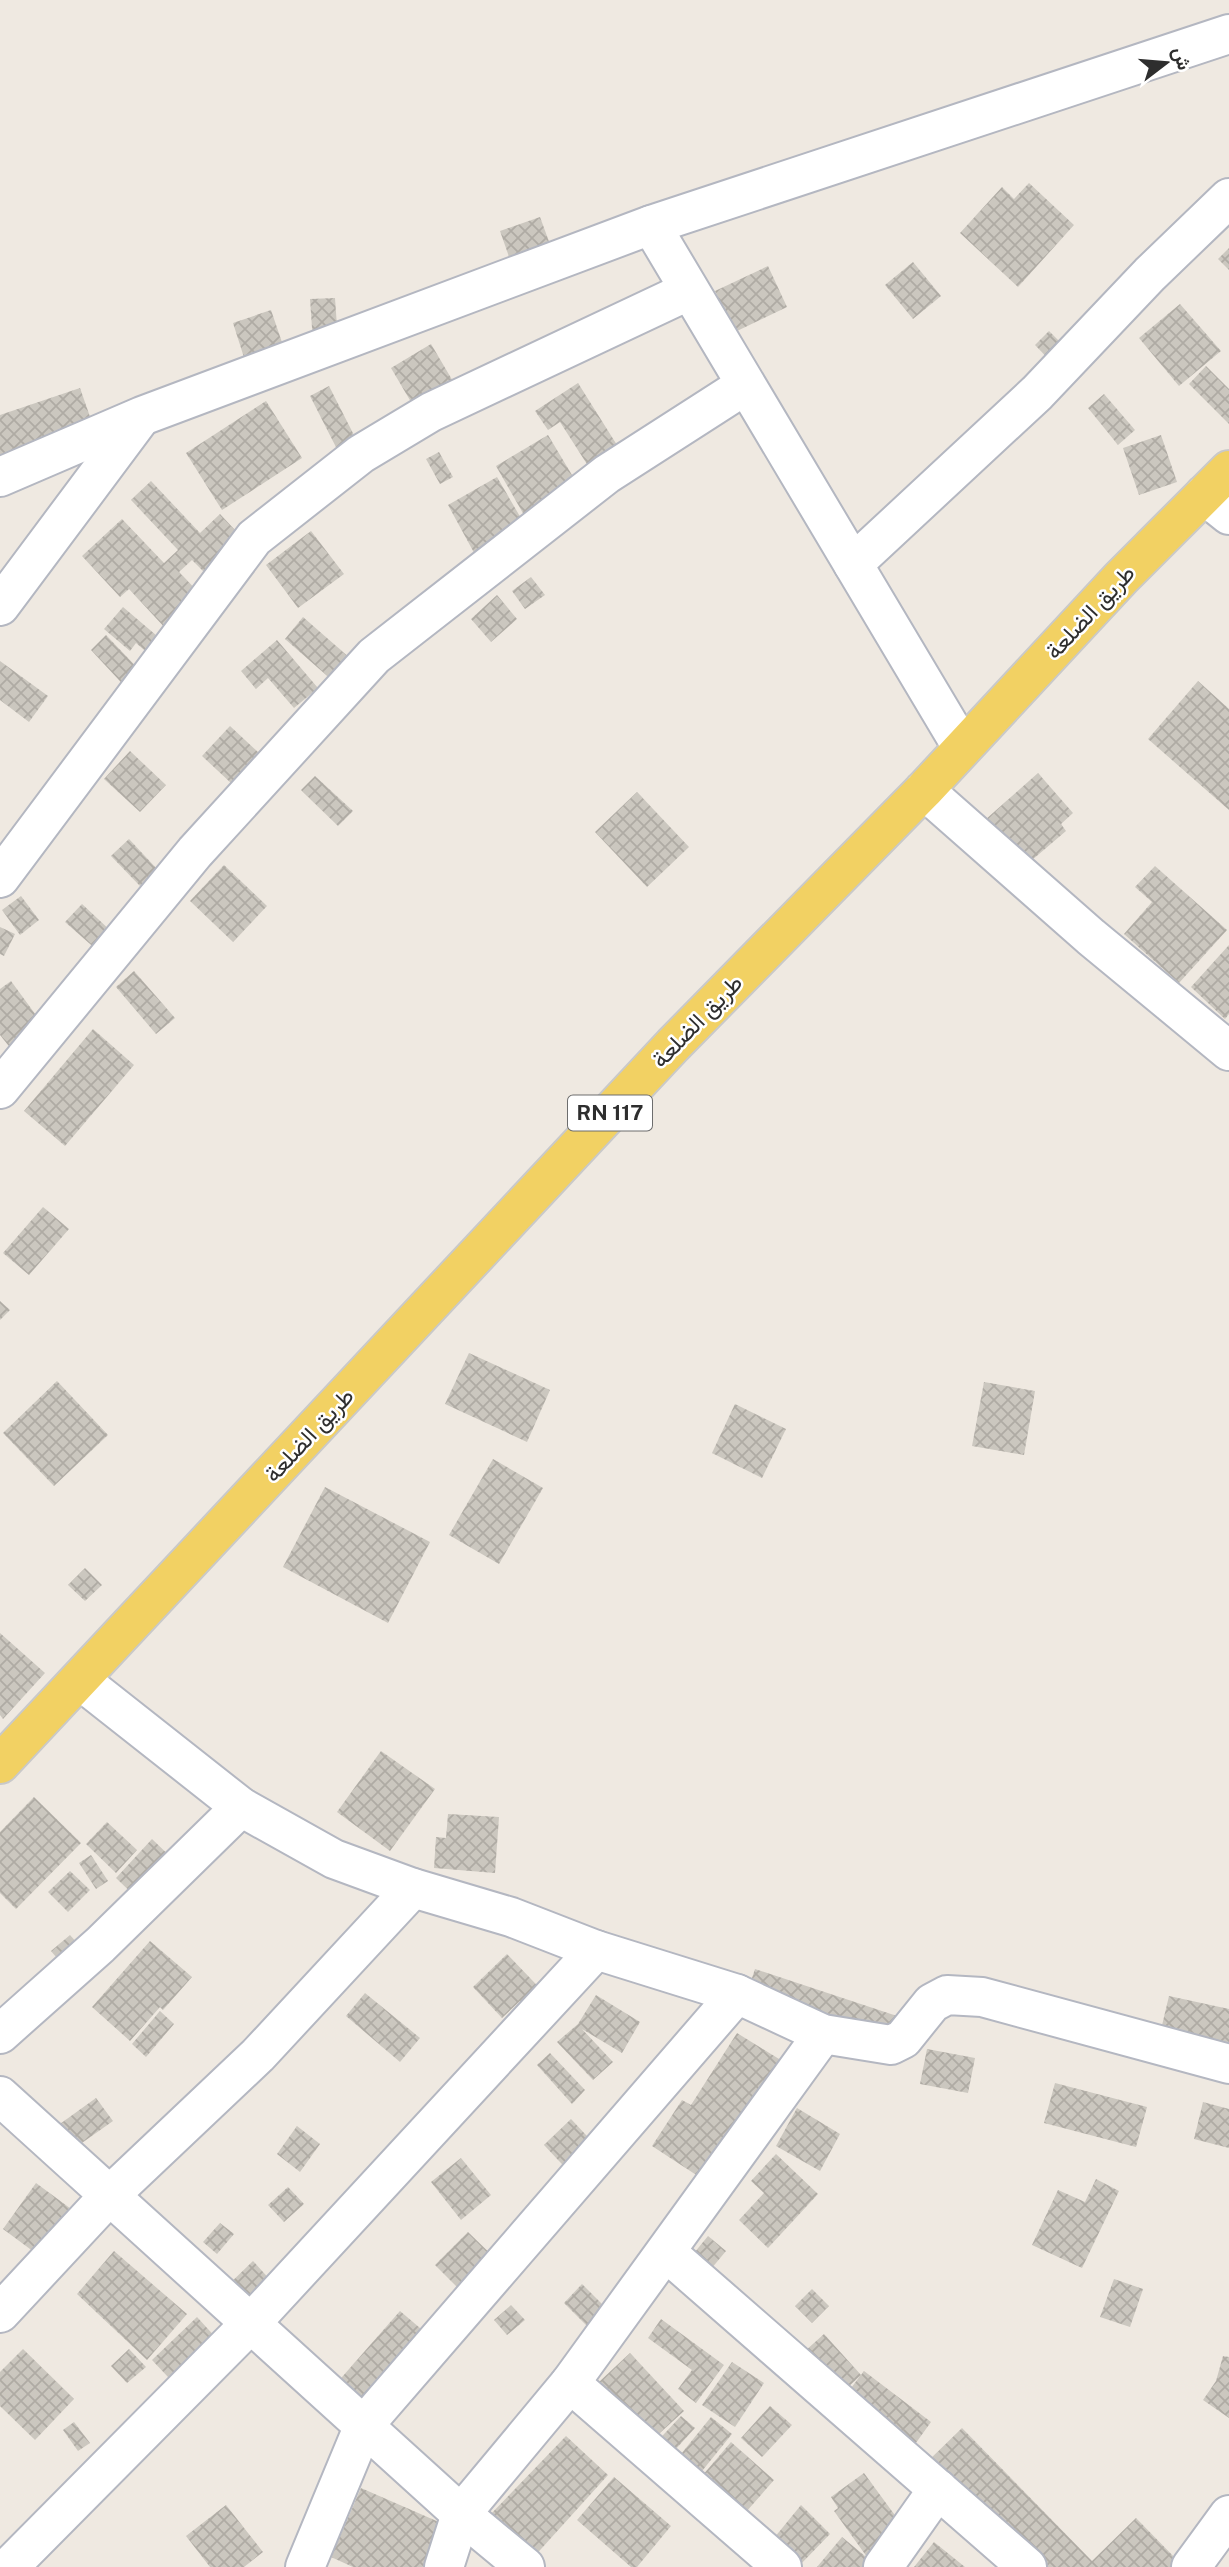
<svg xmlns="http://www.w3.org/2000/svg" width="1229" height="2567" font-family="'Public Sans',Vazirmatn,sans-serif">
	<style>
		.building { fill: url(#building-cross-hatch) }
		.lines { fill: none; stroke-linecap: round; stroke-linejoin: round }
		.minor-casing { stroke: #b4b7c1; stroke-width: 42 }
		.primary-casing { stroke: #c9c9c9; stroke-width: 42 }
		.minor { stroke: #fff; stroke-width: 38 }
		.primary { stroke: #f2d163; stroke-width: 38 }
		.labels { text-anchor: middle; stroke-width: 5; stroke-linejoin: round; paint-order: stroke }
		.shield { fill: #fff; stroke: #6d6d6d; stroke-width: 2 }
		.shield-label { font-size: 21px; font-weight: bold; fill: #2e2e2e }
		.street-label { font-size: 23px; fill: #2e2e2e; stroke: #fff }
	</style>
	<defs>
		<pattern id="building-cross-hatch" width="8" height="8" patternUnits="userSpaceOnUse" patternTransform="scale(1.75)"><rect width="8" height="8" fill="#cbc7bf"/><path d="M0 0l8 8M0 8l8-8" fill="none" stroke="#afaba4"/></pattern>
	</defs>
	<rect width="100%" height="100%" fill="#efe9e1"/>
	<g class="building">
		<polygon points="1029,183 1074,225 1018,287 960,233 1002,187 1014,199"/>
		<polygon points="540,217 555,258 514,271 500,231"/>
		<polygon points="1229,248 1229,270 1218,259"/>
		<polygon points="913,262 941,296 913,319 885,285"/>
		<polygon points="768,266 787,307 735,332 715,291"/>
		<polygon points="335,298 338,341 313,342 310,299"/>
		<polygon points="1180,304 1221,351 1179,386 1139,338"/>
		<polygon points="271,310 288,360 249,373 233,323"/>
		<polygon points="1049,331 1074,356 1059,370 1035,345"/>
		<polygon points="431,344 464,400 424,424 391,368"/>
		<polygon points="1206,366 1229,389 1229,424 1189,384"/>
		<polygon points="578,383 622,453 592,472 560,422 548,430 535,411"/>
		<polygon points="329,386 358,443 339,453 310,396"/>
		<polygon points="80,388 97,437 0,475 0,415"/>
		<polygon points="1104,394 1135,430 1118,445 1088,408"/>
		<polygon points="266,401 302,458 222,510 186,453"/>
		<polygon points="548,435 581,490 528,522 496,466"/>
		<polygon points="1161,435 1177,482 1139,495 1123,448"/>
		<polygon points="439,452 453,477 440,484 426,459"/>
		<polygon points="497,477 529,532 478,560 448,505"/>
		<polygon points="151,481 200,533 220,514 249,545 212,580 192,560 179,572 202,596 167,630 129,589 120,597 82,556 122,519 164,563 178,550 131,500"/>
		<polygon points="311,531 344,574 298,608 266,565"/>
		<polygon points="531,577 545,595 525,609 512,591"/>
		<polygon points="497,595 517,619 491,642 471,619"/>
		<polygon points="123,607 170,647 157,661 136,643 130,651 104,629"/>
		<polygon points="303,617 351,659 333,681 285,639"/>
		<polygon points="106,635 147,678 131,693 91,650"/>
		<polygon points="277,640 318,688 294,708 268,678 256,689 241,671"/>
		<polygon points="0,661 48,696 29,722 0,700"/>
		<polygon points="1198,681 1229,709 1229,810 1148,739"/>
		<polygon points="230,726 259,753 231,783 202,756"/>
		<polygon points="130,751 166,785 140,812 104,779"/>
		<polygon points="1038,773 1073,813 1061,824 1066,831 1025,866 985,820"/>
		<polygon points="315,776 353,811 338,826 301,790"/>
		<polygon points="637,792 689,847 647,887 595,832"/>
		<polygon points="129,839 157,869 140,886 111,856"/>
		<polygon points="224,865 267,906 233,942 190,901"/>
		<polygon points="1155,866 1227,930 1179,983 1124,934 1152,902 1135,887"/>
		<polygon points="21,896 39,920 20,935 2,910"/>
		<polygon points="82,904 113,933 98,951 65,922"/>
		<polygon points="0,927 15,934 4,956 0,954"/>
		<polygon points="1229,945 1229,1014 1225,1019 1191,987"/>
		<polygon points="134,971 175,1018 156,1034 116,987"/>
		<polygon points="11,981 44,1026 12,1050 0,1035 0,989"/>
		<polygon points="93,1029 134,1065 65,1146 24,1111"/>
		<polygon points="43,1207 69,1229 29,1275 3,1253"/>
		<polygon points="0,1301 10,1310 0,1320"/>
		<polygon points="469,1353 550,1390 527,1442 445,1404"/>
		<polygon points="57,1381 108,1435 54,1486 3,1433"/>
		<polygon points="984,1382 1035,1391 1024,1455 972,1446"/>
		<polygon points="735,1404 786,1429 762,1478 712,1453"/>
		<polygon points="493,1459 543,1488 499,1564 449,1535"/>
		<polygon points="325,1487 430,1542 388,1623 283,1567"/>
		<polygon points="85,1568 102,1585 85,1601 68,1585"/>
		<polygon points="0,1633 45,1673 3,1719 0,1715"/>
		<polygon points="381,1751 435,1789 390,1851 337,1812"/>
		<polygon points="34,1797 81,1843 16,1909 0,1893 0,1832"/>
		<polygon points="448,1814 499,1817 495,1873 434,1868 436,1837 446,1838"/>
		<polygon points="107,1822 137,1850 116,1873 86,1844"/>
		<polygon points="152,1839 178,1864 142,1903 116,1878"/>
		<polygon points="91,1855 108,1881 96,1889 79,1863"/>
		<polygon points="70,1871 90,1890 68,1912 48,1892"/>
		<polygon points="70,1935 86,1953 67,1970 51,1951"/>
		<polygon points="150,1941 192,1977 163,2010 160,2007 130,2041 92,2007"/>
		<polygon points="507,1954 553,2002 536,2019 520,2001 502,2018 473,1987"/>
		<polygon points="755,1969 900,2017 887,2057 742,2008"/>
		<polygon points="365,1993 420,2038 400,2062 346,2016"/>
		<polygon points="596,1995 640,2022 622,2053 582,2029 613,2062 593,2080 557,2042 578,2024"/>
		<polygon points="1169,1996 1229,2009 1229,2077 1154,2059"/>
		<polygon points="160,2011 174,2024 146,2057 132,2044"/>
		<polygon points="737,2033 784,2062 707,2182 652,2146 682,2100 691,2105"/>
		<polygon points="927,2049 975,2058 968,2093 920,2084"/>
		<polygon points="550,2053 585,2090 572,2104 537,2065"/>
		<polygon points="1055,2083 1147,2107 1136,2147 1044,2123"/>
		<polygon points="96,2098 113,2121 62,2157 46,2134"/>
		<polygon points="1203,2102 1229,2109 1229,2148 1194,2139"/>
		<polygon points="797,2108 840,2134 820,2171 776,2146"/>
		<polygon points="571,2119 602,2152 575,2178 544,2145"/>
		<polygon points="297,2126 320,2144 300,2172 277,2154"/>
		<polygon points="776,2154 818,2194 768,2248 739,2220 764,2193 751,2181"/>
		<polygon points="461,2158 491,2195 461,2220 431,2182"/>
		<polygon points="1096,2179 1119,2191 1082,2268 1032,2245 1058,2190 1085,2202"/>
		<polygon points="36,2183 86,2220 53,2266 3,2229"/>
		<polygon points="288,2187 304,2204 284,2222 268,2205"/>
		<polygon points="220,2223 234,2234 217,2254 203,2242"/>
		<polygon points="468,2232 502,2265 469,2299 435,2265"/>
		<polygon points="708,2236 726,2251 711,2269 681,2269"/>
		<polygon points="114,2251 187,2314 147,2360 77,2294"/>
		<polygon points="253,2261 282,2293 251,2322 222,2291"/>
		<polygon points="1114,2279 1143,2289 1130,2327 1100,2317"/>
		<polygon points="582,2284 607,2309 589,2328 564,2303"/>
		<polygon points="812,2289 829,2306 812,2323 795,2306"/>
		<polygon points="511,2305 525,2320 507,2335 494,2320"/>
		<polygon points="400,2311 427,2334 360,2422 328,2393"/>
		<polygon points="197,2317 229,2352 184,2394 152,2360"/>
		<polygon points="661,2319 724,2365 696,2403 678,2389 692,2370 648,2338"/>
		<polygon points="824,2334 861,2375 864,2371 931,2422 905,2458 837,2407 860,2376 832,2402 794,2361"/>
		<polygon points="23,2349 74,2399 35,2440 0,2406 0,2372"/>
		<polygon points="129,2349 146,2367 127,2383 111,2366"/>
		<polygon points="630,2353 684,2411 638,2453 584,2396"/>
		<polygon points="1223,2356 1229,2357 1229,2418 1203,2400 1216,2381"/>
		<polygon points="732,2362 764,2383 735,2427 702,2405"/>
		<polygon points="770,2406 792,2425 762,2457 741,2438"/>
		<polygon points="681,2416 695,2428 664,2462 650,2449"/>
		<polygon points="711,2417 732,2434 698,2476 677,2459"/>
		<polygon points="74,2422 90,2443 78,2451 63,2430"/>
		<polygon points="962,2428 1092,2561 1136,2518 1179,2562 1174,2567 1010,2567 918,2471"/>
		<polygon points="566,2436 608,2475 532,2559 488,2517"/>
		<polygon points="731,2442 774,2480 739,2520 696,2483"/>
		<polygon points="864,2473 905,2529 867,2557 834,2511 838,2508 831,2497"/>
		<polygon points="614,2477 671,2526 637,2567 631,2567 577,2520"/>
		<polygon points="361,2488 448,2526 431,2567 353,2567 331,2557"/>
		<polygon points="226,2505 263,2552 244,2567 210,2567 186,2536"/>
		<polygon points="801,2505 830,2534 798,2567 770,2543"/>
		<polygon points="842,2537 871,2561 867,2567 817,2567"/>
		<polygon points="934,2542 965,2567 914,2567"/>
	</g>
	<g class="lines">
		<defs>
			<g id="minor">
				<polyline points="651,225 962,747"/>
				<polyline points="0,477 142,416 651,225 1229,34"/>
				<polyline points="1204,495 1229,515"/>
				<polyline points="853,564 1037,393 1150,274 1229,198"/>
				<polyline points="0,606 141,417"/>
				<polyline points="924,790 1091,937 1229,1051"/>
				<polyline points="0,878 254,538 361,454 431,412 688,291"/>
				<polyline points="0,1089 195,852 374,656 607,474 744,386"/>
				<polyline points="80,1680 241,1807 334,1859 413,1888 511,1917 596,1950 737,1994 823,2034 891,2045 903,2039 932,2003 947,1995 982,1997 1229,2064"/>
				<polyline points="0,2034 100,1945 241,1807"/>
				<polyline points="0,2096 461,2514 525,2567"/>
				<polyline points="666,2252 1027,2567"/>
				<polyline points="0,2313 109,2196 258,2055 413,1888"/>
				<polyline points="570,2383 782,2567"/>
				<polyline points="9,2567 251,2323 596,1950"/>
				<polyline points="305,2567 364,2425 737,1994"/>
				<polyline points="444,2567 461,2514 570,2383 823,2034"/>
				<polyline points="883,2567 938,2489"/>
				<polyline points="1191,2567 1229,2515"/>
			</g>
			<polyline id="primary" points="0,1764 673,1045 924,790 1121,578 1229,470"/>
		</defs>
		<use href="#minor" class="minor-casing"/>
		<use href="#primary" class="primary-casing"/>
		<use href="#minor" class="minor"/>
		<use href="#primary" class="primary"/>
	</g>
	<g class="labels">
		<rect class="shield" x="568" y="1095.5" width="84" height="35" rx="5"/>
		<g class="shield-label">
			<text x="610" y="1120">RN 117</text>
		</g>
		<g class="street-label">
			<text transform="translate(1090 612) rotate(-47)" y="8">طريق الضلعة</text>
			<text transform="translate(697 1021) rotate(-46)" y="8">طريق الضلعة</text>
			<text transform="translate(309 1435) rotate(-47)" y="8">طريق الضلعة</text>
		</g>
	</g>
	<g transform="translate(1166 63) rotate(74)" stroke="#ffffff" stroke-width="5" paint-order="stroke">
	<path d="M0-5L12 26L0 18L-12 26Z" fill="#2e2e2e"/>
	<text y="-10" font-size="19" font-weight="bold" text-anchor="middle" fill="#2e2e2e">ش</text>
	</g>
</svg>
